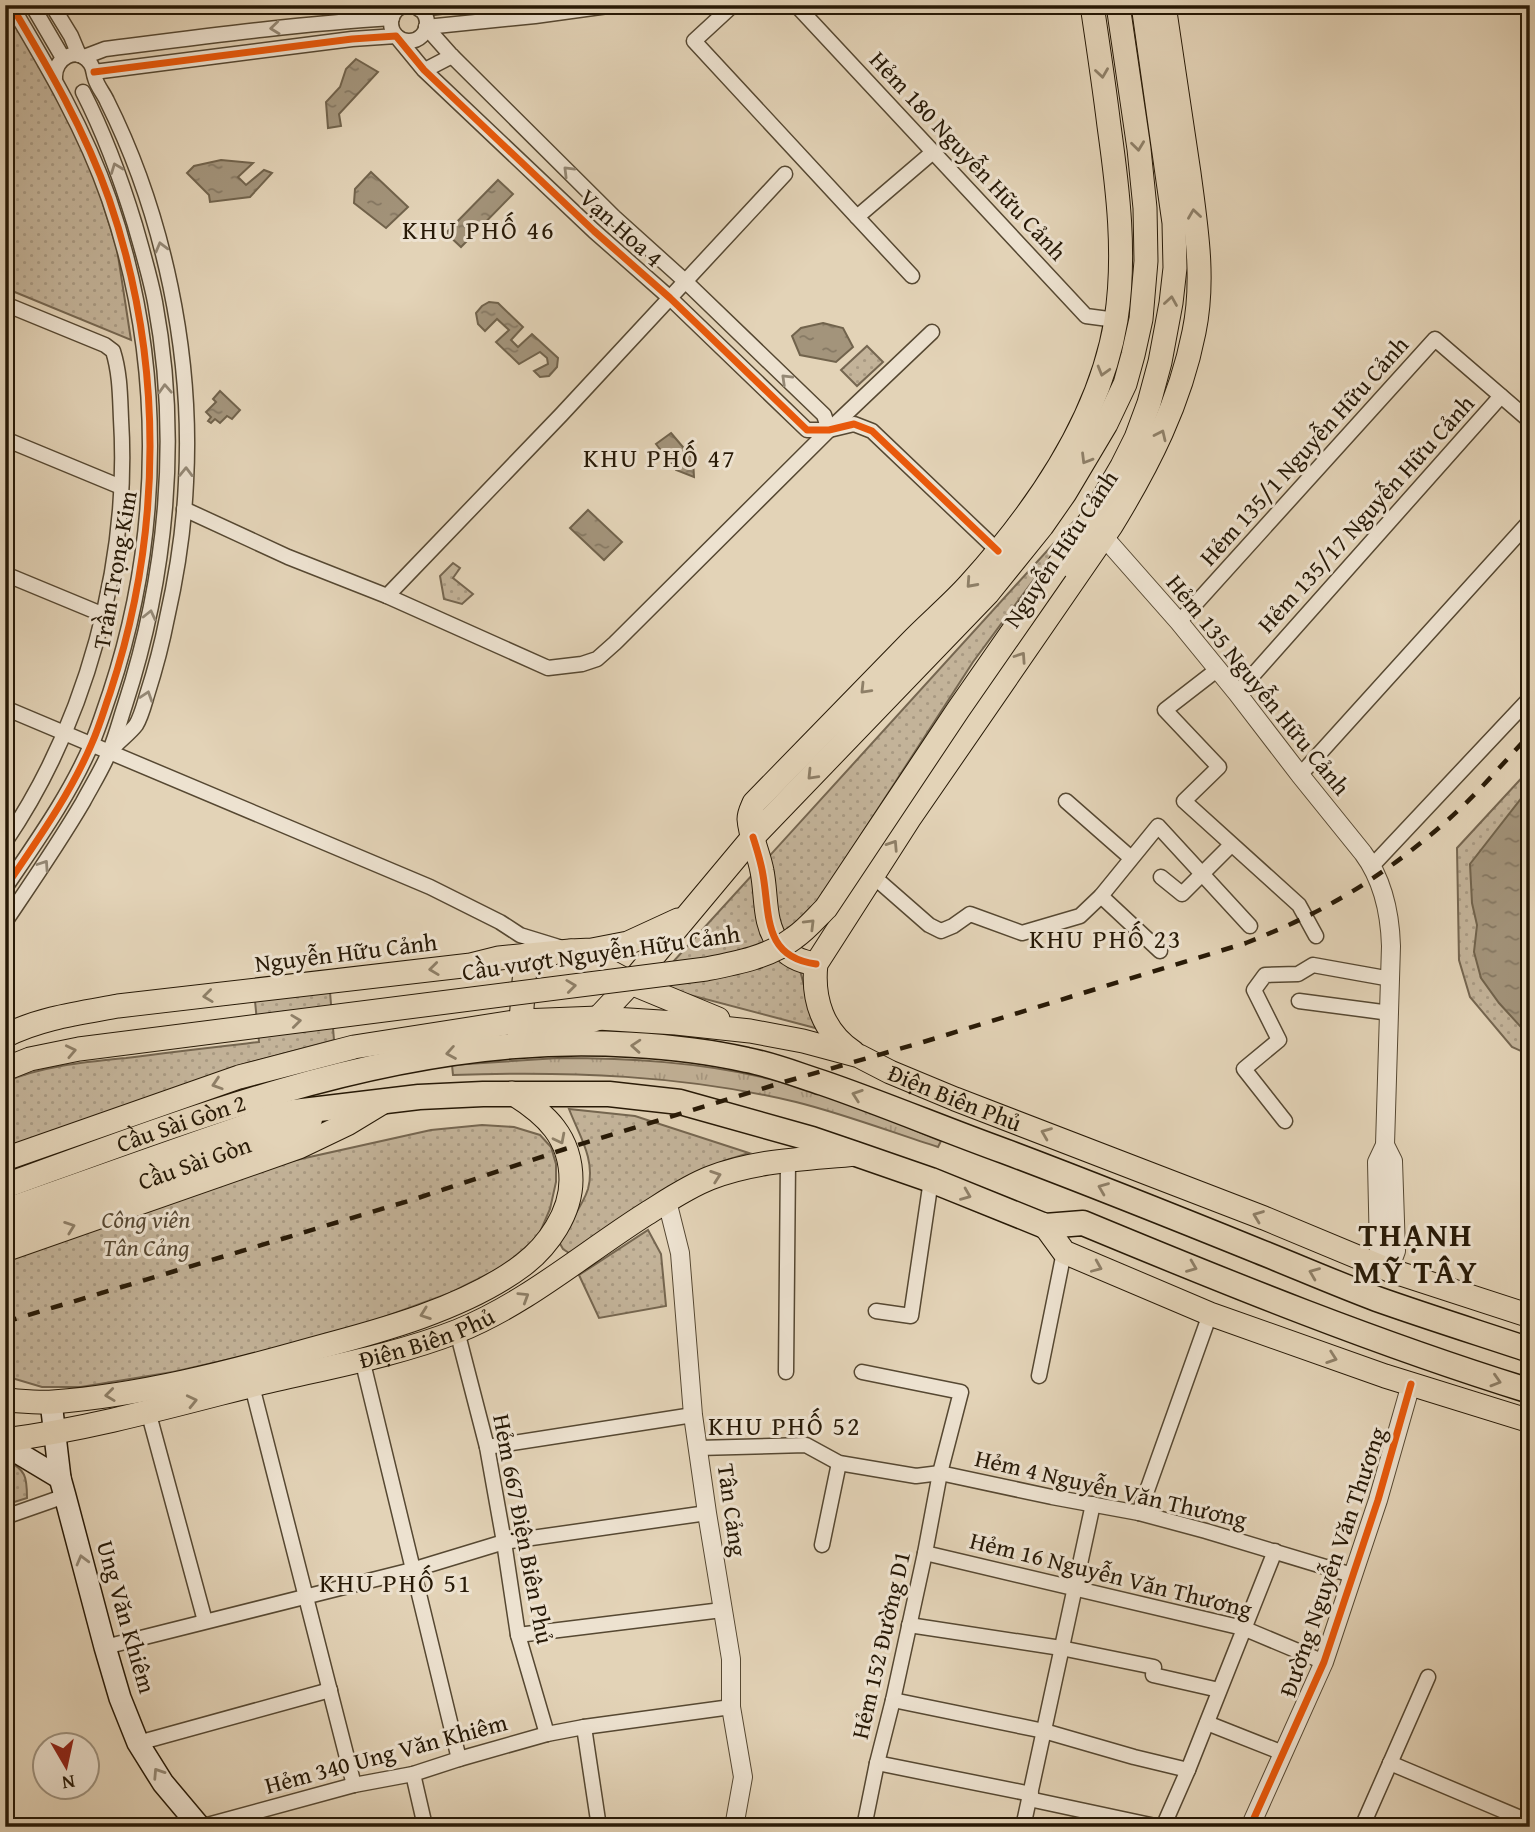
<svg xmlns="http://www.w3.org/2000/svg" width="1535" height="1832" font-family="'Gentium Book Plus',serif">
	<style>
		.grass { fill: url(#grass-tufts); stroke: #756650; stroke-width: 2 }
		.park { fill: url(#park-dots); stroke: #756650; stroke-width: 2 }
		.water { fill: url(#water-ripples); stroke: #71634c; stroke-width: 2 }
		.lines { fill: none; stroke-linecap: round; stroke-linejoin: round }
		.minor-casing { stroke: #564832; stroke-width: 17 }
		.tertiary-casing { stroke: #564832; stroke-width: 20 }
		.secondary-casing { stroke: #271906; stroke-width: 24 }
		.primary-casing { stroke: #271906; stroke-width: 25 }
		.trunk-casing { stroke: #271906; stroke-width: 27 }
		.minor { stroke: #ede2d0; stroke-width: 14 }
		.tertiary { stroke: #ede2d0; stroke-width: 18 }
		.secondary { stroke: #ede2d0; stroke-width: 21 }
		.primary { stroke: #e3d3b7; stroke-width: 23 }
		.trunk { stroke: #e3d3b7; stroke-width: 24 }
		.rail { stroke: #271906; stroke-width: 4.5; stroke-dasharray: 12 12; stroke-linecap: butt }
		.primary-bridge-casing { stroke: #271906; stroke-width: 25; stroke-linecap: butt }
		.primary-bridge { stroke: #e3d3b7; stroke-width: 23 }
		.cycleway-casing { stroke: #ede2d0; stroke-width: 11 }
		.cycleway { stroke: #e8590c; stroke-width: 7 }
		.oneway { stroke: #948875 }
		.oneway2 { stroke: #8e7f67 }
		.labels { text-anchor: middle; stroke-width: 6; stroke-linejoin: round; paint-order: stroke }
		.street-label { font-size: 24px; fill: #271906; stroke: #ede2d0 }
		.park-label { font-size: 24px; font-style: italic; fill: #564732; stroke: #ede2d0 }
		.neighbourhood-label { font-size: 26px; letter-spacing: 2px; fill: #271906; stroke: #ede2d0 }
		.district-label { font-size: 32px; font-weight: bold; letter-spacing: 2px; fill: #271906; stroke: #ede2d0 }
	</style>
	<defs>
		<pattern id="grass-tufts" width="24" height="20" patternUnits="userSpaceOnUse" patternTransform="scale(1.75)"><rect width="24" height="20" fill="#c3b399"/><path d="M3 7l-1-3M5 7V3M7 7l1-3M15 17l-1-3M17 17v-4M19 17l1-3" fill="none" stroke="#a89982"/></pattern>
		<pattern id="park-dots" width="8" height="8" patternUnits="userSpaceOnUse" patternTransform="scale(1.75)"><rect width="8" height="8" fill="#c3b399"/><path d="M2 2h.1M6 6h.1" fill="none" stroke="#a89982" stroke-width="1.8" stroke-linecap="round"/></pattern>
		<pattern id="water-ripples" width="26" height="14" patternUnits="userSpaceOnUse" patternTransform="scale(1.75)"><rect width="26" height="14" fill="#a3947b"/><path d="M2 4q2-2 4 0t4 0M15 11q2-2 4 0t4 0" fill="none" stroke="#857863"/></pattern>
	</defs>
	<rect width="100%" height="100%" fill="#e3d3b7"/>
	<filter id="stains"><feTurbulence type="fractalNoise" baseFrequency=".00286" numOctaves="4"/><feColorMatrix values="0 0 0 0 .2 0 0 0 0 .09 0 0 0 0 .02 0 0 0 .5 -.17"/></filter>
	<radialGradient id="worn" r=".72"><stop offset=".6" stop-color="#630" stop-opacity="0"/><stop offset="1" stop-color="#630" stop-opacity=".3"/></radialGradient>
	<path class="grass" d="M 558,1058 C 629,1058 700,1062 770,1079 C 829,1093 885,1118 941,1141 L 938,1147 C 891,1132 844,1114 796,1102 C 684,1075 568,1071 453,1075 L 452,1065 Z"/>
	<g class="park">
		<polygon points="5,6 54,89 94,175 117,249 131,340 5,288"/>
		<polygon points="867,346 883,362 857,386 841,370"/>
		<polygon points="1077,518 1052,555 973,662 821,897 797,923 798,963 808,1000 819,1029 652,985"/>
		<polygon points="453,563 460,568 453,578 473,594 462,604 444,599 440,576"/>
		<polygon points="1530,769 1530,1055 1512,1047 1470,997 1459,960 1457,848"/>
		<path d="M 330,992 L 334,1040 L 237,1066 L 269,1166 L 431,1130 L 482,1125 L 514,1127 L 540,1135 L 551,1147 L 556,1164 L 556,1182 L 550,1209 L 538,1237 L 502,1267 L 450,1293 L 365,1324 L 280,1348 L 173,1372 L 81,1387 L 42,1387 L 5,1376 L 5,1082 C 42,1066 86,1062 126,1058 C 170,1052 215,1047 259,1042 L 255,1001 Z"/>
		<path d="M 569,1109 L 635,1116 L 749,1153 L 724,1161 L 693,1175 L 578,1250 L 569,1253 L 563,1249 L 559,1242 C 567,1224 582,1208 588,1189 C 596,1160 579,1135 569,1109 Z"/>
		<polygon points="648,1230 661,1254 666,1306 599,1318 579,1275"/>
		<path d="M 5,1460 C 26,1469 27,1477 27,1498 L 5,1505 Z"/>
	</g>
	<g class="water">
		<polygon points="356,59 378,72 339,114 341,126 328,128 326,102 340,87 346,69"/>
		<polygon points="221,160 253,163 238,177 246,185 264,170 272,173 250,197 210,202 209,195 187,173 194,166"/>
		<polygon points="371,172 408,207 386,228 354,203 355,189"/>
		<polygon points="498,180 513,194 461,247 446,233"/>
		<polygon points="489,302 498,303 523,327 511,340 518,347 532,334 558,358 557,367 549,376 540,377 534,371 548,364 547,358 540,352 519,364 496,342 509,330 497,319 485,331 478,324 476,313 482,306"/>
		<polygon points="823,323 843,328 853,347 836,362 800,355 792,336 801,328"/>
		<polygon points="220,391 240,410 232,419 227,416 220,423 215,419 211,423 208,421 211,417 206,412 216,402 213,399"/>
		<polygon points="671,433 693,459 694,477 676,470 656,444"/>
		<polygon points="588,510 622,542 604,560 570,528"/>
		<polygon points="1530,787 1530,1037 1499,1003 1481,978 1474,952 1477,925 1472,903 1470,864"/>
	</g>
	<g class="lines">
		<defs>
			<g id="minor">
				<polyline points="32,5 63,58"/>
				<polyline points="52,5 71,36 79,55"/>
				<polyline points="733,5 694,41 857,217 933,152"/>
				<polyline points="796,5 1086,316 1116,320"/>
				<circle cx="409" cy="23" r="18"/>
				<polyline points="419,9 455,5"/>
				<polyline points="426,27 450,54 614,217 685,281 824,415 829,430"/>
				<polyline points="426,27 535,16 615,5"/>
				<path d="M 84,57 L 105,49 C 200,37 296,24 392,18 L 387,5"/>
				<polyline points="425,70 452,56"/>
				<polyline points="94,72 352,39 396,36 424,70 594,231 670,298 807,430 829,430 854,424 872,431 998,551"/>
				<path d="M 55,78 C 54,58 77,45 90,63 C 94,68 93,73 95,78 C 97,86 104,94 107,101 C 164,215 193,355 186,482 C 184,528 177,574 167,618 C 162,644 155,670 147,695 C 144,705 141,717 136,725 C 130,733 120,740 113,748"/>
				<polyline points="857,217 912,276"/>
				<path d="M 5,304 L 105,345 L 113,351 C 120,373 120,396 121,419 C 130,563 86,723 5,842"/>
				<polyline points="5,439 121,487"/>
				<polyline points="184,509 288,557 387,596 548,668 582,664 597,659 615,643 829,430 932,332"/>
				<polyline points="5,574 104,615"/>
				<polyline points="387,596 561,415 785,174"/>
				<polyline points="1179,622 1435,339 1530,421"/>
				<polyline points="1218,669 1165,710 1219,767 1184,801 1299,905 1316,936"/>
				<polyline points="1237,693 1501,396"/>
				<polyline points="5,708 430,887 500,922 520,935 559,947"/>
				<polyline points="1300,775 1530,521"/>
				<polyline points="1066,801 1131,858"/>
				<polyline points="1372,866 1530,698"/>
				<polyline points="873,876 929,925 941,931 953,926 970,914 1022,933 1080,916 1101,896 1158,826 1250,926"/>
				<polyline points="1161,877 1182,894 1231,845"/>
				<path d="M 5,888 C 36,842 70,795 92,743 C 99,727 104,710 110,693 C 163,533 164,359 109,199 C 85,130 48,67 11,5"/>
				<polyline points="1101,896 1160,951"/>
				<path d="M 5,922 C 32,882 59,843 83,802 C 92,785 103,768 110,750 C 116,736 120,720 125,705 C 167,576 180,436 155,302 C 150,276 142,250 135,225 C 121,179 105,135 83,92"/>
				<polyline points="1299,1001 1390,1013"/>
				<polyline points="1285,1121 1244,1069 1279,1040 1254,990 1265,975 1298,974 1313,965 1391,979"/>
				<polyline points="876,1311 911,1316 931,1180"/>
				<polyline points="457,1331 487,1447 504,1542 518,1635 547,1734"/>
				<polyline points="362,1359 459,1759"/>
				<polyline points="786,1372 788,1161"/>
				<polyline points="862,1372 961,1392 940,1473 925,1553 893,1700 877,1763 864,1827"/>
				<polyline points="1039,1376 1064,1252"/>
				<polyline points="252,1386 354,1785"/>
				<polyline points="148,1411 205,1621"/>
				<polyline points="487,1447 693,1415"/>
				<polyline points="698,1448 806,1445 839,1463 916,1476 940,1473 1052,1497 1139,1513 1206,1531 1352,1575"/>
				<polyline points="1139,1513 1210,1314"/>
				<polyline points="5,1517 65,1496"/>
				<polyline points="822,1545 839,1463"/>
				<polyline points="925,1553 1243,1628 1324,1662"/>
				<polyline points="909,1625 1061,1648 1154,1667 1153,1675 1219,1690"/>
				<polyline points="518,1635 722,1610"/>
				<polyline points="105,1647 412,1570 504,1542 707,1513"/>
				<polyline points="893,1700 1044,1731 1134,1757 1188,1770"/>
				<polyline points="1207,1723 1283,1753"/>
				<polyline points="584,1727 599,1827"/>
				<polyline points="138,1743 330,1690"/>
				<polyline points="877,1763 1031,1794"/>
				<polyline points="1390,1763 1530,1822"/>
				<polyline points="413,1774 425,1826 422,1827"/>
				<polyline points="1029,1799 1160,1827"/>
				<polyline points="200,1827 354,1785 413,1774 459,1759 547,1734 584,1727 731,1707"/>
				<polyline points="1023,1827 1093,1504"/>
				<polyline points="1163,1827 1188,1770 1275,1551"/>
				<polyline points="1362,1827 1428,1677"/>
			</g>
			<g id="tertiary">
				<path d="M 1104,537 L 1179,622 L 1237,693 L 1300,775 L 1363,853 C 1383,880 1390,913 1391,946 L 1385,1145 L 1377,1162 L 1379,1253 L 1389,1270"/>
				<polyline points="1385,1145 1393,1161 1396,1251 1389,1270"/>
				<polyline points="667,1201 680,1253 693,1415 707,1513 731,1659 731,1707 743,1777 734,1827"/>
				<polyline points="1250,1827 1324,1662 1378,1500 1411,1384"/>
			</g>
			<g id="secondary">
				<polyline points="51,1402 60,1478 65,1496 105,1647 120,1698 138,1743 163,1783 200,1827"/>
				<polyline points="5,1445 60,1478"/>
			</g>
			<g id="primary">
				<polyline points="1056,569 1090,521 1122,466 1136,438 1149,403 1160,362 1171,303 1175,268 1174,223 1143,5"/>
				<polyline points="571,951 631,983 718,1019"/>
				<path d="M 816,964 C 802,962 788,957 779,944 C 763,924 767,896 762,871 C 759,854 750,836 749,819 C 749,813 752,808 754,803 C 806,750 857,697 909,644 C 928,624 950,606 969,585 C 1035,512 1100,419 1116,320 C 1126,256 1118,190 1109,126 C 1104,85 1098,45 1092,5"/>
				<polyline points="598,1018 631,983 753,837 988,593 1042,526 1065,493 1106,424 1125,384 1133,355 1141,319 1146,261 1145,208 1139,149 1118,5"/>
				<polyline points="521,1021 526,955"/>
				<path d="M 5,1036 C 40,1018 80,1013 118,1006 L 471,965 L 499,958 L 570,951 L 592,950 L 628,943 L 678,920"/>
				<path d="M 853,1052 C 823,1032 812,999 816,964 L 909,819 L 1111,526 C 1149,464 1180,403 1194,332 C 1205,279 1196,226 1189,173 C 1181,117 1172,61 1164,5"/>
				<path id="s1" d="M 5,1159 L 239,1077 L 354,1047 L 521,1021 L 598,1018 L 676,1023 L 750,1031 L 803,1041 L 859,1056 L 890,1072 L 955,1099 L 1264,1218 L 1389,1270 L 1530,1316"/>
				<polyline points="1045,1226 1064,1252 1210,1314 1385,1376 1530,1421"/>
				<polyline points="5,1250 299,1147 347,1124 385,1101"/>
				<path d="M 5,1400 C 21,1401 37,1403 53,1402 C 141,1395 227,1373 312,1349 C 381,1331 466,1308 523,1265 C 548,1246 571,1213 571,1180 C 571,1137 546,1114 512,1093"/>
				<path id="s2" d="M 5,1440 C 89,1429 171,1406 253,1385 C 319,1369 395,1356 458,1331 C 527,1303 583,1254 646,1214 C 667,1201 687,1187 710,1178 C 756,1160 807,1159 856,1154"/>
			</g>
			<g id="trunk">
				<polyline points="543,1037 598,1018"/>
				<polyline points="519,1045 521,1021"/>
				<path id="s3" d="M 5,1186 C 171,1126 337,1060 515,1046 C 587,1040 676,1044 747,1060 C 773,1065 798,1075 823,1083 C 884,1104 943,1129 1004,1151 C 1089,1183 1174,1217 1258,1251 C 1298,1267 1337,1284 1377,1299 C 1428,1317 1479,1333 1530,1350"/>
				<path d="M 5,1211 L 198,1143 L 276,1116 L 294,1112 L 419,1097 L 483,1094 L 609,1094 L 680,1102 L 812,1139 L 856,1154 L 931,1180 L 1045,1226 L 1083,1223 C 1230,1284 1378,1344 1530,1391"/>
				<path id="s4" d="M 5,1230 L 283,1132 L 310,1119"/>
			</g>
		</defs>
		<use href="#minor" class="minor-casing"/>
		<use href="#tertiary" class="tertiary-casing"/>
		<use href="#secondary" class="secondary-casing"/>
		<use href="#primary" class="primary-casing"/>
		<use href="#trunk" class="trunk-casing"/>
		<use href="#minor" class="minor"/>
		<use href="#tertiary" class="tertiary"/>
		<use href="#secondary" class="secondary"/>
		<use href="#primary" class="primary"/>
		<use href="#trunk" class="trunk"/>
		<path class="rail" d="M 5,1322 L 415,1199 L 565,1149 L 784,1082 L 920,1043 L 1246,943 C 1276,931 1306,918 1334,902 C 1383,875 1437,833 1475,794 C 1494,774 1512,754 1530,734"/>
		<defs>
			<path id="primary-bridge" d="M 5,1069 L 30,1059 L 79,1049 L 706,969 C 737,963 769,957 794,938 C 806,930 816,918 826,908 L 958,710 L 1056,569"/>
		</defs>
		<use href="#primary-bridge" class="primary-bridge-casing"/>
		<use href="#primary-bridge" class="primary-bridge"/>
		<defs>
			<g id="cycleway">
				<polyline points="94,72 352,39 396,36 424,70 594,231 670,298 807,430 829,430 854,424 872,431 998,551"/>
				<path d="M 753,837 C 757,850 761,862 763,875 C 770,915 763,957 816,964"/>
				<path d="M 5,888 C 36,842 70,795 92,743 C 99,727 104,710 110,693 C 163,533 164,359 109,199 C 85,130 48,67 11,5"/>
				<polyline points="1250,1827 1324,1662 1378,1500 1411,1384"/>
			</g>
		</defs>
		<use href="#cycleway" class="cycleway-casing"/>
		<use href="#cycleway" class="cycleway"/>
	</g>
	<defs><path id="oneway-chevron" d="M-2-3.5L2.5 0L-2 3.5" fill="none" stroke-width="1.6" stroke-linecap="round" stroke-linejoin="round" transform="scale(1.75)"/></defs>
	<g class="oneway">
		<use href="#oneway-chevron" transform="translate(275 28) rotate(174)"/>
		<use href="#oneway-chevron" transform="translate(116 168) rotate(-111)"/>
		<use href="#oneway-chevron" transform="translate(568 171) rotate(-135)"/>
		<use href="#oneway-chevron" transform="translate(161 247) rotate(-105)"/>
		<use href="#oneway-chevron" transform="translate(786 379) rotate(-136)"/>
		<use href="#oneway-chevron" transform="translate(165 389) rotate(-93)"/>
		<use href="#oneway-chevron" transform="translate(186 472) rotate(-89)"/>
		<use href="#oneway-chevron" transform="translate(150 615) rotate(-77)"/>
		<use href="#oneway-chevron" transform="translate(147 696) rotate(-72)"/>
		<use href="#oneway-chevron" transform="translate(44 865) rotate(-56)"/>
		<use href="#oneway-chevron" transform="translate(82 1560) rotate(-105)"/>
		<use href="#oneway-chevron" transform="translate(158 1773) rotate(-123)"/>
	</g>
	<g class="oneway2">
		<use href="#oneway-chevron" transform="translate(1102 73) rotate(82)"/>
		<use href="#oneway-chevron" transform="translate(1138 146) rotate(83)"/>
		<use href="#oneway-chevron" transform="translate(1194 214) rotate(-98)"/>
		<use href="#oneway-chevron" transform="translate(1171 301) rotate(-81)"/>
		<use href="#oneway-chevron" transform="translate(1103 371) rotate(106)"/>
		<use href="#oneway-chevron" transform="translate(1161 435) rotate(-65)"/>
		<use href="#oneway-chevron" transform="translate(1086 459) rotate(121)"/>
		<use href="#oneway-chevron" transform="translate(971 583) rotate(132)"/>
		<use href="#oneway-chevron" transform="translate(1021 657) rotate(-56)"/>
		<use href="#oneway-chevron" transform="translate(865 689) rotate(134)"/>
		<use href="#oneway-chevron" transform="translate(812 775) rotate(134)"/>
		<use href="#oneway-chevron" transform="translate(893 845) rotate(-57)"/>
		<use href="#oneway-chevron" transform="translate(810 924) rotate(-45)"/>
		<use href="#oneway-chevron" transform="translate(434 969) rotate(173)"/>
		<use href="#oneway-chevron" transform="translate(571 986) rotate(-7)"/>
		<use href="#oneway-chevron" transform="translate(208 996) rotate(173)"/>
		<use href="#oneway-chevron" transform="translate(296 1021) rotate(-7)"/>
		<use href="#oneway-chevron" transform="translate(636 1046) rotate(-176)"/>
		<use href="#oneway-chevron" transform="translate(71 1051) rotate(-12)"/>
		<use href="#oneway-chevron" transform="translate(451 1053) rotate(170)"/>
		<use href="#oneway-chevron" transform="translate(217 1084) rotate(162)"/>
		<use href="#oneway-chevron" transform="translate(857 1095) rotate(-161)"/>
		<use href="#oneway-chevron" transform="translate(1046 1133) rotate(-158)"/>
		<use href="#oneway-chevron" transform="translate(560 1139) rotate(63)"/>
		<use href="#oneway-chevron" transform="translate(716 1176) rotate(-19)"/>
		<use href="#oneway-chevron" transform="translate(1103 1188) rotate(-158)"/>
		<use href="#oneway-chevron" transform="translate(966 1195) rotate(22)"/>
		<use href="#oneway-chevron" transform="translate(1258 1216) rotate(-159)"/>
		<use href="#oneway-chevron" transform="translate(70 1227) rotate(-20)"/>
		<use href="#oneway-chevron" transform="translate(1097 1267) rotate(23)"/>
		<use href="#oneway-chevron" transform="translate(1192 1267) rotate(22)"/>
		<use href="#oneway-chevron" transform="translate(1314 1273) rotate(-158)"/>
		<use href="#oneway-chevron" transform="translate(524 1297) rotate(-32)"/>
		<use href="#oneway-chevron" transform="translate(425 1314) rotate(160)"/>
		<use href="#oneway-chevron" transform="translate(1332 1358) rotate(19)"/>
		<use href="#oneway-chevron" transform="translate(1496 1381) rotate(17)"/>
		<use href="#oneway-chevron" transform="translate(110 1395) rotate(173)"/>
		<use href="#oneway-chevron" transform="translate(192 1401) rotate(-13)"/>
	</g>
	<g class="labels">
		<g class="street-label">
			<text transform="translate(968 156) rotate(47)" y="8">Hẻm 180 Nguyễn Hữu Cảnh</text>
			<text transform="translate(621 228) rotate(42)" y="8">Vạn Hoa 4</text>
			<text transform="translate(1304 451) rotate(-48)" y="8">Hẻm 135/1 Nguyễn Hữu Cảnh</text>
			<text transform="translate(1366 514) rotate(-48)" y="8">Hẻm 135/17 Nguyễn Hữu Cảnh</text>
			<text transform="translate(1061 549) rotate(-56)" y="8">Nguyễn Hữu Cảnh</text>
			<text transform="translate(115 570) rotate(-80)" y="8">Trần Trọng Kim</text>
			<text transform="translate(1258 685) rotate(51)" y="8">Hẻm 135 Nguyễn Hữu Cảnh</text>
			<text transform="translate(346 953) rotate(-7)" y="8">Nguyễn Hữu Cảnh</text>
			<text transform="translate(601 953) rotate(-8)" y="8">Cầu vượt Nguyễn Hữu Cảnh</text>
			<text dy="8" stroke="none"><textPath href="#s1" startOffset="982">Điện Biên Phủ</textPath></text>
			<text dy="8" stroke="none"><textPath href="#s3" startOffset="187">Cầu Sài Gòn 2</textPath></text>
			<text dy="8" stroke="none"><textPath href="#s4" startOffset="201">Cầu Sài Gòn</textPath></text>
			<text dy="8" stroke="none"><textPath href="#s2" startOffset="434">Điện Biên Phủ</textPath></text>
			<text transform="translate(1111 1489) rotate(13)" y="8">Hẻm 4 Nguyễn Văn Thương</text>
			<text transform="translate(732 1510) rotate(82)" y="8">Tân Cảng</text>
			<text transform="translate(523 1529) rotate(79)" y="8">Hẻm 667 Điện Biên Phủ</text>
			<text transform="translate(1333 1562) rotate(-71)" y="8">Đường Nguyễn Văn Thương</text>
			<text transform="translate(1111 1575) rotate(14)" y="8">Hẻm 16 Nguyễn Văn Thương</text>
			<text transform="translate(126 1617) rotate(74)" y="8">Ung Văn Khiêm</text>
			<text transform="translate(881 1645) rotate(-77)" y="8">Hẻm 152 Đường D1</text>
			<text transform="translate(386 1754) rotate(-15)" y="8">Hẻm 340 Ung Văn Khiêm</text>
		</g>
		<g class="park-label">
			<text x="146" y="1228">Công viên<tspan x="146" dy="28">Tân Cảng</tspan></text>
		</g>
		<g class="neighbourhood-label">
			<text x="479" y="239">KHU PHỐ 46</text>
			<text x="660" y="467">KHU PHỐ 47</text>
			<text x="1106" y="948">KHU PHỐ 23</text>
			<text x="785" y="1435">KHU PHỐ 52</text>
			<text x="396" y="1592">KHU PHỐ 51</text>
		</g>
		<g class="district-label">
			<text x="1416" y="1246">THẠNH<tspan x="1416" dy="37">MỸ TÂY</tspan></text>
		</g>
	</g>
	<rect width="1535" height="1832" fill="none" stroke="#e3d3b7" stroke-width="28"/>
	<rect x="7" y="7" width="1521" height="1818" fill="none" stroke="#271906" stroke-width="3.5"/>
	<rect x="14" y="14" width="1507" height="1804" fill="none" stroke="#271906" stroke-width="2"/>
	<g transform="translate(66 1766) rotate(171)"><circle r="33" fill="#ede2d0" stroke="#9e927f" stroke-width="2"/>
	<path d="M0-5L12 26L0 18L-12 26Z" fill="#8f2418"/>
	<text y="-10" font-size="19" font-weight="bold" text-anchor="middle" fill="#271906">N</text>
	</g>
	<rect width="100%" height="100%" filter="url(#stains)"/>
	<rect width="100%" height="100%" fill="url(#worn)"/>
</svg>
